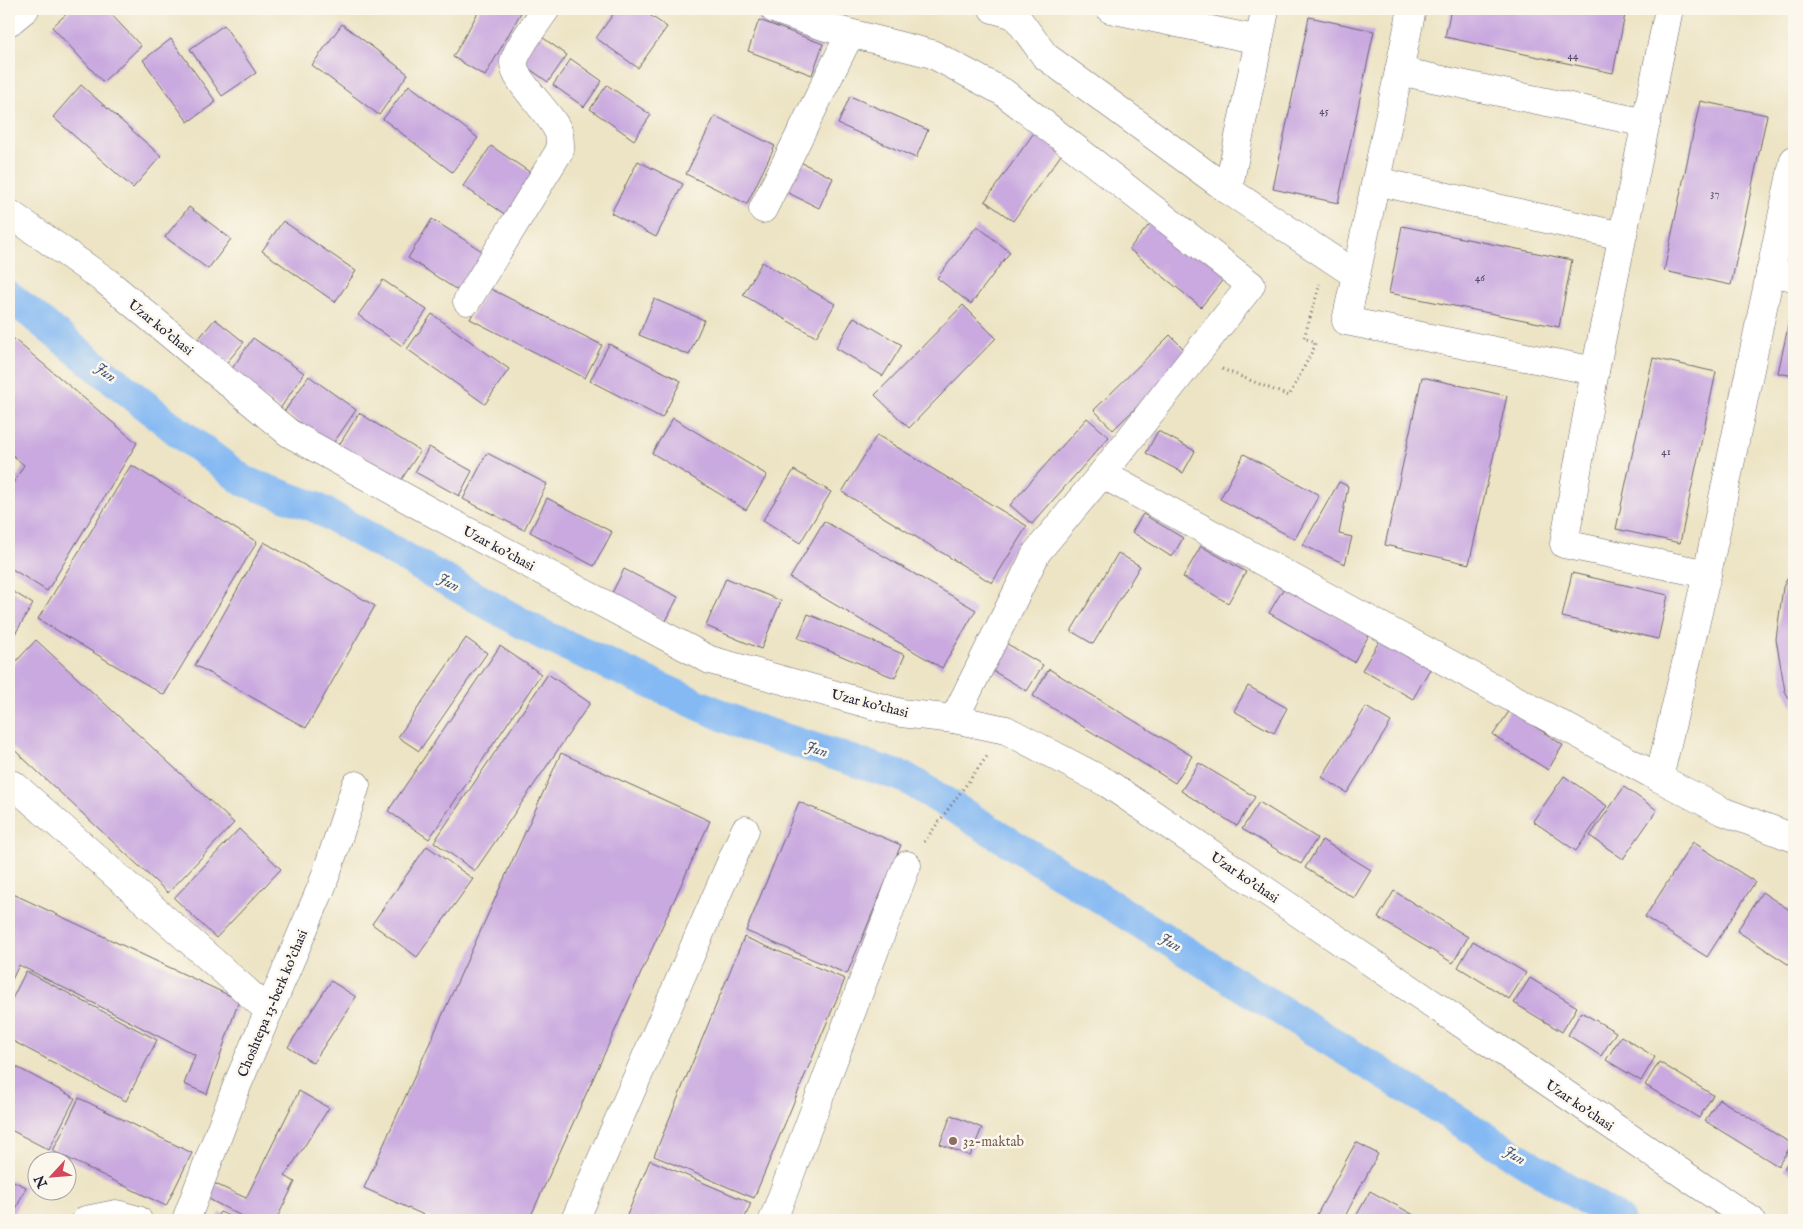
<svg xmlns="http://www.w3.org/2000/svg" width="1803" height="1229" font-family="'IM FELL English',serif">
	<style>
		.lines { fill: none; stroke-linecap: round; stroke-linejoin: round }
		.canal { stroke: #85b9f3; stroke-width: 31 }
		.building { fill: #c9a9df }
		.minor-casing { stroke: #69666b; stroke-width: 29 }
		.path { stroke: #69666b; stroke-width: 3; stroke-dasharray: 1 4; stroke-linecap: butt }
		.minor { stroke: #fff; stroke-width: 28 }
		.education-dot { fill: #8d6e63; stroke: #fbf7ec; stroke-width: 2 }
		.labels { text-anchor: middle; stroke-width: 5; stroke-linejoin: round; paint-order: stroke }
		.number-label { font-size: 11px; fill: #4c4464 }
		.street-label { font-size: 14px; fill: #22223b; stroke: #fbf7ec }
		.education-label { font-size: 14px; fill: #785e54; stroke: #fbf7ec; text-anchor: start }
		.water-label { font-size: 15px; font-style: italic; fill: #45577b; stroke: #fbf7ec }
	</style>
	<rect width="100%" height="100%" fill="#fbf7ec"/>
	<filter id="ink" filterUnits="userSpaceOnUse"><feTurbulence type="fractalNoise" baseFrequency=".02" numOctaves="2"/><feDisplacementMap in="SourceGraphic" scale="10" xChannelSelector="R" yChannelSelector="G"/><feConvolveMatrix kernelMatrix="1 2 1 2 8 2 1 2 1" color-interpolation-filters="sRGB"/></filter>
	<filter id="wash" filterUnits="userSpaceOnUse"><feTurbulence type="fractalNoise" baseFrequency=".0096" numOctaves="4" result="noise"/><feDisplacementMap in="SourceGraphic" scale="20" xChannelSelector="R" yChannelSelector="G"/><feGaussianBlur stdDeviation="1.12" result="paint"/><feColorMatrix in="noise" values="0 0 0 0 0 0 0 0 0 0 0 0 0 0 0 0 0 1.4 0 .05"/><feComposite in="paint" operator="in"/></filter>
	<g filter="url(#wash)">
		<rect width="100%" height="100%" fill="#ede4c5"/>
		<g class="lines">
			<polyline class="canal" points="9,296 176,430 244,481 315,507 543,635 746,726 906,778 1619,1220"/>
		</g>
		<g id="blocks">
			<g class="building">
				<polygon points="72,9 106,9 141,46 103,82 52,27"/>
				<polygon points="480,9 523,9 485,76 453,57"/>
				<polygon points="617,9 641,9 667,27 638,68 596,38"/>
				<polygon points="1451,9 1620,9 1626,10 1613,73 1445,37"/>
				<polygon points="1309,17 1374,31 1338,203 1273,189"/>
				<polygon points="759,20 823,44 812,75 748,51"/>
				<polygon points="342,24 408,74 379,115 312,65"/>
				<polygon points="224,25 256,73 222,96 190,49"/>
				<polygon points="539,35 567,55 548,82 520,62"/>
				<polygon points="171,39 216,102 188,122 143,60"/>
				<polygon points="571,59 602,81 584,107 553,85"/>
				<polygon points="81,85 161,156 133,188 53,117"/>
				<polygon points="409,85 478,138 452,172 383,119"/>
				<polygon points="607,85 651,115 634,140 590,109"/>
				<polygon points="850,96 928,130 916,158 838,124"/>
				<polygon points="1700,101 1767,115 1731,285 1664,271"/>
				<polygon points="715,116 775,146 747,204 686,174"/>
				<polygon points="1036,130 1064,151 1013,221 985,201"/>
				<polygon points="491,146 537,177 509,217 463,186"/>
				<polygon points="794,159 833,178 819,208 780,189"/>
				<polygon points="638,161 683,184 656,237 611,213"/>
				<polygon points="189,207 231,239 208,269 165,237"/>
				<polygon points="1158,214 1229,272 1201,307 1129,249"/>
				<polygon points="432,219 485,253 460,292 408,258"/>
				<polygon points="283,221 356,271 335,302 262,251"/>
				<polygon points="977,226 1010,252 971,304 937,278"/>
				<polygon points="1402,226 1572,260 1559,327 1389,293"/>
				<polygon points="762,262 835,304 816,337 743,295"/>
				<polygon points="383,280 427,310 402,346 358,315"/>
				<polygon points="487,287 602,345 585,378 470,319"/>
				<polygon points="654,299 704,320 689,355 639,335"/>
				<polygon points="963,305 996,338 909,428 875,395"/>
				<polygon points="1792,308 1794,308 1794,376 1778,373"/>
				<polygon points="432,314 509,369 485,404 407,349"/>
				<polygon points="854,317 902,345 883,376 836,348"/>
				<polygon points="215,319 244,342 224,366 195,343"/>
				<polygon points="9,335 137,443 47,591 9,567 9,490 24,465 9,452"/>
				<polygon points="1170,335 1190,355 1113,430 1094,410"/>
				<polygon points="253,338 304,373 280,409 229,373"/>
				<polygon points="609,344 681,381 662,418 590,381"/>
				<polygon points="1653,358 1716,372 1680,543 1616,529"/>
				<polygon points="309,376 356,410 332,445 284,412"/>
				<polygon points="1422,377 1507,396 1469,564 1385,545"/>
				<polygon points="359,413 420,451 396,488 336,450"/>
				<polygon points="673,418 767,475 746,510 652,453"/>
				<polygon points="1087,418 1109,437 1032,524 1010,505"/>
				<polygon points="1158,431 1195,451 1183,473 1146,453"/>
				<polygon points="877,435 1027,526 992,583 842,492"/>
				<polygon points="429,447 472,471 459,496 415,472"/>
				<polygon points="487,453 547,484 524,530 463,499"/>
				<polygon points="1244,454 1319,495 1295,539 1220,499"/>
				<polygon points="131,465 257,542 164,695 38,619"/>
				<polygon points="794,470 831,492 800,543 763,520"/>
				<polygon points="1339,482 1348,486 1339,534 1352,537 1345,564 1303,545"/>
				<polygon points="547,498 612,532 594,566 530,532"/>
				<polygon points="1143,514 1183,538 1172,557 1132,532"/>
				<polygon points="824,521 976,610 942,668 790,578"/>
				<polygon points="264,542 375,606 306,728 195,665"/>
				<polygon points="1201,546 1246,572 1228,603 1183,577"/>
				<polygon points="1118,553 1140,566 1093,644 1071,631"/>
				<polygon points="1794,565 1794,708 1785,691 1776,639 1783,587"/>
				<polygon points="624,569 678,597 666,621 612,593"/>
				<polygon points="1572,573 1668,595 1658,639 1562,617"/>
				<polygon points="726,578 781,601 761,649 706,626"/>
				<polygon points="1285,586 1369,635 1354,662 1269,613"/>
				<polygon points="9,589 33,604 9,644"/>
				<polygon points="808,614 905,655 895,678 798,638"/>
				<polygon points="466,638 487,653 419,751 398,737"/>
				<polygon points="1381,638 1431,667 1413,699 1362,670"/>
				<polygon points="36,640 234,823 168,893 9,745 9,669"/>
				<polygon points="1004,642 1043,665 1027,691 988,668"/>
				<polygon points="500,646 541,674 429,839 388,811"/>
				<polygon points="1049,669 1192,756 1175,783 1033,696"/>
				<polygon points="548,674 590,703 475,871 434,842"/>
				<polygon points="1248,686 1287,708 1274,733 1234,711"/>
				<polygon points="1366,707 1391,722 1347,793 1322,777"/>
				<polygon points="1510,710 1563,745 1548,770 1493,735"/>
				<polygon points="561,753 710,821 529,1220 435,1220 364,1188"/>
				<polygon points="1199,763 1255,797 1237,826 1181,791"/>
				<polygon points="1564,776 1607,806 1576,851 1533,821"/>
				<polygon points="1624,787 1657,810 1623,859 1590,836"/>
				<polygon points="799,802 901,845 847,974 746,931"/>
				<polygon points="1259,802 1317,838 1301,864 1242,829"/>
				<polygon points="239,829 281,869 216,938 174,898"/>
				<polygon points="1322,840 1371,870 1354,898 1305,868"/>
				<polygon points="1693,842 1755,882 1707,957 1645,917"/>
				<polygon points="427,846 473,879 417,957 372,924"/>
				<polygon points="1394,891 1468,937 1453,963 1378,918"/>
				<polygon points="9,892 239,1000 207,1094 184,1084 195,1055 19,965 9,986"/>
				<polygon points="1762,892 1794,913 1794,968 1737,931"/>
				<polygon points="744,937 845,979 754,1198 654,1156"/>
				<polygon points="1473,941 1526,973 1509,999 1458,967"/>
				<polygon points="26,971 157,1040 126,1101 9,1039 9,1005"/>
				<polygon points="1530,978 1577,1007 1562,1032 1514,1003"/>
				<polygon points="331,981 356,997 313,1063 288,1047"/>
				<polygon points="1581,1012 1616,1032 1601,1056 1568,1035"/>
				<polygon points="1621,1036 1655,1057 1641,1081 1606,1060"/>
				<polygon points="1659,1062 1713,1095 1699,1118 1645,1085"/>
				<polygon points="9,1063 75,1098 49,1150 9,1129"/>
				<polygon points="299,1091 329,1108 285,1176 295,1182 276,1220 249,1220 203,1196 211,1182 246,1198"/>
				<polygon points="79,1098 192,1153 166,1206 53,1151"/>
				<polygon points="1719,1099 1792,1144 1778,1166 1705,1121"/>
				<polygon points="951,1115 982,1128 970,1156 940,1144"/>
				<polygon points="1356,1142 1378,1154 1343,1220 1314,1220"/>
				<polygon points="1794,1151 1794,1175 1784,1169"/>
				<polygon points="650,1160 751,1203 744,1220 625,1220"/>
				<polygon points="9,1179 26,1187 11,1220 9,1220"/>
				<polygon points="1370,1191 1423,1220 1354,1220"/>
				<polygon points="220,1212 239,1220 215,1220"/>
			</g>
		</g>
	</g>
	<g filter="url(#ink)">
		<use href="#blocks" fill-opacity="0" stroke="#69666b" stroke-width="1"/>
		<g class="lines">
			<defs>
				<g id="minor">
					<polyline points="774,9 826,27 932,54 1003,92 1251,285 1102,474 1037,552 954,719"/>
					<polyline points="993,9 1015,15 1045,56 1228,190 1356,275 1412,9"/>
					<polyline points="1110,9 1259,40"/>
					<polyline points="1669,9 1595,371 1564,544 1707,574"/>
					<polyline points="9,22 25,9"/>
					<polyline points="1399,71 1646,123"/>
					<polyline points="1376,181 1622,236"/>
					<polyline points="1228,190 1264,16"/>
					<polyline points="763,209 850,34"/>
					<polyline points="9,213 106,281 289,433 433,513 710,660 901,713 954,719 1006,730 1107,783 1751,1220"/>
					<polyline points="1770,272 1794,277"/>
					<polyline points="1356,275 1346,321 1595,371"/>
					<path d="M 467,301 L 560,150 C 560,145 560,139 559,134 C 554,115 512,81 514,62 C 516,49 538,21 546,9"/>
					<polyline points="1102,474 1659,778 1707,574 1794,160"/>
					<polyline points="1659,778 1722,811 1794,838"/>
					<polyline points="14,785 269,1011"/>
					<polyline points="86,1220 116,1214 138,1220"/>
					<polyline points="186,1220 238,1083 322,886 356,785"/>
					<polyline points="575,1220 745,830"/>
					<polyline points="773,1220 907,865"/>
				</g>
			</defs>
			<use href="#minor" class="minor-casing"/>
			<g class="path">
				<polyline points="1222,369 1289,396 1314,348 1315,342 1304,338 1320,284"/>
				<polyline points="924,842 988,755"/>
			</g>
			<use href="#minor" class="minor"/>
		</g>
	</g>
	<circle class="education-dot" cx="953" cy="1141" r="5"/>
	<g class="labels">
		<g class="number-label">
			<text x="1573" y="59">44</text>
			<text x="1324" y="114">45</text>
			<text x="1715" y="197">37</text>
			<text x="1480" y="281">46</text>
			<text x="1666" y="455">41</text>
		</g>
		<g class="street-label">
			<text transform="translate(161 327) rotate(39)" y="5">Uzar ko'chasi</text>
			<text transform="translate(499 548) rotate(28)" y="5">Uzar ko'chasi</text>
			<text transform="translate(870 703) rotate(14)" y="5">Uzar ko'chasi</text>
			<text transform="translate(1245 877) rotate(34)" y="5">Uzar ko'chasi</text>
			<text transform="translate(272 1003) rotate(-67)" y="5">Choshtepa 13-berk ko'chasi</text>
			<text transform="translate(1580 1105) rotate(34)" y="5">Uzar ko'chasi</text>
		</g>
		<g class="education-label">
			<text x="963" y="1146">32-maktab</text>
		</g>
		<g class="water-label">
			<text transform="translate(106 372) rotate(38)" y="5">Jun</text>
			<text transform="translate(449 582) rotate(29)" y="5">Jun</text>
			<text transform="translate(817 749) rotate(18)" y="5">Jun</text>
			<text transform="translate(1171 942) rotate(32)" y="5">Jun</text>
			<text transform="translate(1515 1155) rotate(32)" y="5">Jun</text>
		</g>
	</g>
	<rect width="1803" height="1229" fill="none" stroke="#fbf7ec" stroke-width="30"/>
	<g transform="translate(52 1176) rotate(244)"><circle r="24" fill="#fbf7ec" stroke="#a4a2a5"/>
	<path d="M0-4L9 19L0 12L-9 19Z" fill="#d1495b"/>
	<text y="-8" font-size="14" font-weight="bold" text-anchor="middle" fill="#22223b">N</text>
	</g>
</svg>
